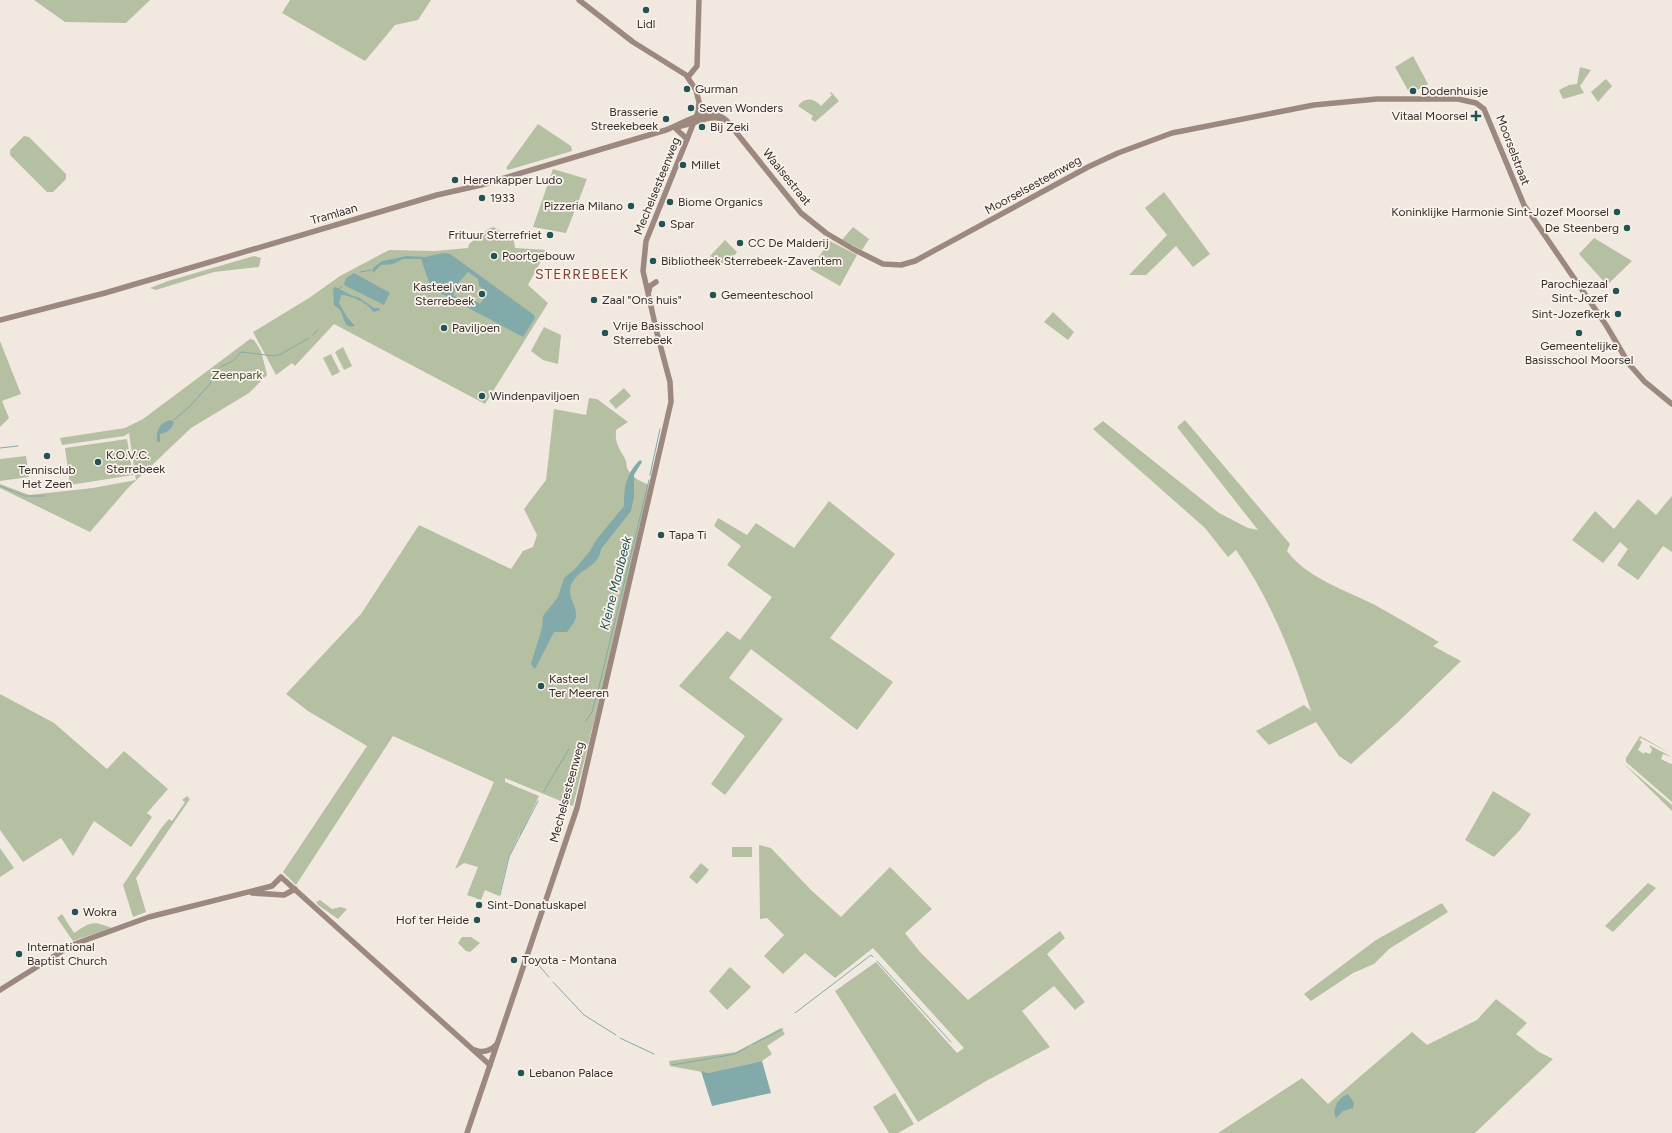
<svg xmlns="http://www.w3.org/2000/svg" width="1672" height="1133" font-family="Figtree,sans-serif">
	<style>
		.green { fill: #b5bfa1 }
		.water { fill: #82aaab; fill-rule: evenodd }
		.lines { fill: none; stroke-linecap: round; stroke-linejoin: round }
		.stream { stroke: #82aaab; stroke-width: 1 }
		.secondary { stroke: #9c887e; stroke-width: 5.5 }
		.poi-dot { fill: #245355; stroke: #f9f3ec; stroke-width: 1.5 }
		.labels { text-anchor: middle; stroke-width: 3.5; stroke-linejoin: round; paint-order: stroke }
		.poi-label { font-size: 12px; fill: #372e2b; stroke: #f9f3ec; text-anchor: start }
		.street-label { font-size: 12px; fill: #372e2b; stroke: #f9f3ec }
		.park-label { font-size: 12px; fill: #475331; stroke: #f9f3ec }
		.water-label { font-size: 13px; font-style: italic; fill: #245355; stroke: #f9f3ec }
		.quarter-label { font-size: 14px; letter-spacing: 1px; fill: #7f3e2b; stroke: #f9f3ec }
	</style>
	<rect width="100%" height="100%" fill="#f1e9e0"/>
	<g class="green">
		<polygon points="34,0 150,0 126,23 65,22"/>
		<polygon points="290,0 431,0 418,20 395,25 365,61 282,13"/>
		<polygon points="1413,56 1428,84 1410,94 1395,67"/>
		<polygon points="1580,67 1591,70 1580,86 1584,93 1563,99 1559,90 1569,85 1577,84"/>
		<polygon points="1606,79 1612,86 1598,102 1591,92"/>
		<path d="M 831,92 L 839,101 L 815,122 L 811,119 L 813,116 L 798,106 C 805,97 814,98 821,106 L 832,95 L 830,93 Z"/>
		<polygon points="538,124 571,146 572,151 508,170 506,168"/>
		<polygon points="24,136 29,137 66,174 66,179 53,192 47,192 10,155 10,150"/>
		<polygon points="553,169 587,179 566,233 533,227"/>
		<polygon points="1164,192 1210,254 1193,267 1176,246 1146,275 1129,275 1167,235 1145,208"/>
		<polygon points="494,227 514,241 515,248 547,250 528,285 548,303 485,404 334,324 295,366 292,363 276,375 253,332 309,298 340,276 389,250 435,251 468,248 469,244 488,229"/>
		<polygon points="853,227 869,239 862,250 842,240"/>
		<polygon points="1594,238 1632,261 1607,285 1579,254"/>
		<polygon points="725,240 737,252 726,266 710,256"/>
		<polygon points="830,241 857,255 840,286 810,269"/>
		<polygon points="254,256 261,258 259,267 214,272 156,290 150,288 168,281"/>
		<polygon points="1053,312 1074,332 1068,340 1044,322"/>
		<polygon points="544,327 561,335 558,364 543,360 531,351"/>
		<polygon points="250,339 254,340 261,351 267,375 249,393 191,428 128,488 90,532 0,488 0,484 29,495 93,488 136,480 129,433 124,436 62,445 60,438 125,428 143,419"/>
		<polygon points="0,341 21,394 2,401 9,418 0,427"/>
		<polygon points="343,347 352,366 344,370 335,352"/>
		<polygon points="331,354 340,372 332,376 323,358"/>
		<polygon points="624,388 631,396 616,409 609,401"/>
		<path d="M 589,398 L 597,399 L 628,422 L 616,430 C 615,445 619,447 625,459 C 627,462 626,465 627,468 C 632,478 640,481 649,485 L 611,653 L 573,806 L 505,778 L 505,782 L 539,796 L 519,838 L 520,833 L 508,859 L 499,896 L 485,890 L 481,900 L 467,895 L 478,867 L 464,863 L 455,869 L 494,782 L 393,736 L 296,885 L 283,872 L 367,746 L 308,711 L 286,694 L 361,614 L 419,525 L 511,569 L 523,551 L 533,547 L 537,535 L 524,509 L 546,480 L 554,409 L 586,415 Z"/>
		<path d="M 1185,420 L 1290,544 L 1287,551 C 1307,578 1345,590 1375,605 C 1397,617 1418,630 1439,642 L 1433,646 L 1461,661 L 1398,722 L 1351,764 L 1339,756 L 1316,722 L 1269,745 L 1256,731 L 1304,705 L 1311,711 C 1293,656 1269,597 1236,550 L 1228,557 L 1205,528 L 1093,429 L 1103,421 L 1219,513 L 1248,528 L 1258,530 L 1177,427 Z"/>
		<polygon points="127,439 133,475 70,485 65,448"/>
		<polygon points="26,456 29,477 0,481 0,459"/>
		<polygon points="1672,496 1672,552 1663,546 1638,580 1617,565 1628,549 1620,542 1603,563 1572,540 1595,511 1614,529 1638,499 1656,515"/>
		<polygon points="829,501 895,554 830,638 893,682 857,730 751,649 729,678 783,719 725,795 711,784 745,736 679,686 727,631 740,640 772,597 727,565 741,546 714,526 718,518 747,535 756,523 794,548"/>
		<polygon points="0,694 54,723 107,769 124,751 168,789 147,813 152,817 131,847 94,821 73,856 61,838 23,862 0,830"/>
		<polygon points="1640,736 1672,754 1641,738 1639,740 1642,742 1638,750 1644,754 1645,752 1650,754 1652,750 1649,745 1672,757 1663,754 1661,759 1671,764 1672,763 1672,802 1626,762 1626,758"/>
		<polygon points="1623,763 1672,805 1672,811"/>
		<polygon points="1493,791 1531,814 1520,830 1494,857 1465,840"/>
		<polygon points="187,796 190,799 136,878 146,912 133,917 123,885 162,827 169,819 172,821 185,802 182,800"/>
		<polygon points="759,845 771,848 811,890 841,917 890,867 932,909 905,933 920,952 968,1000 1060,931 1065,938 1047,954 1085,1002 1075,1010 1054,986 1022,1011 1050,1047 986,1081 918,1122 835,991 876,962 957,1053 964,1048 873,948 835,978 805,953 783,974 764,956 784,935 767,918 760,919"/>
		<rect x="732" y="847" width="20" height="10"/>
		<polygon points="0,848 14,868 0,877"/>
		<polygon points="701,863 709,870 697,884 689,877"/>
		<polygon points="1648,883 1656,888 1613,932 1605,926"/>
		<polygon points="320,900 332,909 341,907 347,909 338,919 318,905 316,902"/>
		<polygon points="1442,903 1448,912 1389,949 1374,964 1353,973 1311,1001 1304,994 1376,940"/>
		<path d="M 62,914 L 74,933 C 92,921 93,921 112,928 L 73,941 L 57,918 Z"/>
		<polygon points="462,937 471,937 480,943 470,952 466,951 458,943"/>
		<polygon points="730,967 751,987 727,1010 709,991"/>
		<polygon points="1496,999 1527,1023 1516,1034 1539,1052 1553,1059 1475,1133 1218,1133 1302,1078 1328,1104 1412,1032 1427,1045 1477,1020"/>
		<polygon points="781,1028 785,1034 767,1046 772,1054 762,1061 708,1073 670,1066 669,1061 736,1052"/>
		<polygon points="895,1093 914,1124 898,1133 889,1133 873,1107"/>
	</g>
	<g class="water">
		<path d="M 443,253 L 450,254 L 534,315 L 535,318 L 523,337 L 431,288 L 421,259 L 403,259 L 393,264 L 381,265 L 373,273 L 373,268 L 382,261 L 407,256 L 425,257 ZM 468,272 L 478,279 L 479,286 L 488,292 L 480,304 L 471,298 L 466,298 L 464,301 L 453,295 L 459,282 Z"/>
		<polygon points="354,273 390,293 384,305 344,285 346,278"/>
		<path d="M 335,287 L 353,296 L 358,297 L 374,308 L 379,308 L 380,310 L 373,312 C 369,303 350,295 341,295 L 339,303 L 347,317 L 355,326 C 342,329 345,315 339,309 C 337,307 335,306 334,305 L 333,289 Z"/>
		<path d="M 171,420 L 174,422 C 171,430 168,432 160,434 L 160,442 L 157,442 C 156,430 159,423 171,420 Z"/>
		<path d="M 640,460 L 642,462 L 634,475 L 634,497 L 631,511 L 601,549 C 599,567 579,569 572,583 C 566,594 575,603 576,613 C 577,620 571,627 567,632 L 554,632 L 535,669 L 531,664 L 542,628 L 543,616 L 558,597 L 564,578 L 575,569 L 590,551 L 597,539 L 624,506 C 624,488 626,473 640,460 Z"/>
		<polygon points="762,1061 771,1093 712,1106 701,1071 708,1073"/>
		<path d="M 1348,1094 L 1354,1103 L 1353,1108 L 1343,1111 L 1336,1118 C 1332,1108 1338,1098 1348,1094 Z"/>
	</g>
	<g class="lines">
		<g class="stream">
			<polyline points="360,272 373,270"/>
			<polyline points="338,289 342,287"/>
			<polyline points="313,335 317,330"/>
			<polyline points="174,420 190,406 210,384 214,373 222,366 233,361 241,352 274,356 281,354 309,338"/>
			<polyline points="0,448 18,446"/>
			<polyline points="650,475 660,429"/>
			<polyline points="0,486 25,496 45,496"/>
			<polyline points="598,691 649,480"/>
			<polyline points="586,721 592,712 596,697"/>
			<polyline points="544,791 569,749"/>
			<polyline points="500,895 509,857 538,801"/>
			<polyline points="534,960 549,977"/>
			<polyline points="877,961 951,1042"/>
			<polyline points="553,982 584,1015 616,1035"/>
			<polyline points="795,1013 871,955 873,957"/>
			<polyline points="620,1038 654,1054"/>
			<polyline points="753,1044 783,1029"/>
			<polyline points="672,1065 735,1054 748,1047"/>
		</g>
		<g class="secondary">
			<polyline points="688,77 697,66 699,0"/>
			<path d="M 674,127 C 690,127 710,112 725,120"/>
			<polyline points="674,127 687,139"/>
			<polyline points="649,291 650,286 656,282"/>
			<path d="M 0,320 L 105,293 L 437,195 L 481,185 L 666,130 C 684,123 711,104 727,121 L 801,213 L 826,233 L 853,249 L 883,264 L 901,265 L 915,261 L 1088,167 L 1118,153 L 1172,133 L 1314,105 L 1377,99 L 1458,99 L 1476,103 L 1484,109 L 1524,205 L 1606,325 L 1629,364 L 1644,381 L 1672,404"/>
			<polyline points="252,893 284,895 295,889"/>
			<polyline points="0,990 72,945 149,917 272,886 281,877 490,1065"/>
			<path d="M 475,1050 C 482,1053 491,1051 496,1045"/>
			<polyline points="467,1133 577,808 671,402 670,382 657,333 643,271 646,241 698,112 699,102 696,90 686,75 633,42 579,0"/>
		</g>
	</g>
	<g class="poi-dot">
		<circle cx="646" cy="10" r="4"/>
		<circle cx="687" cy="89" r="4"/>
		<circle cx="1413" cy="91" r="4"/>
		<circle cx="691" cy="108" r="4"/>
		<path d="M1474 110h4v4h4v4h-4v4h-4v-4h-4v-4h4z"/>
		<circle cx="666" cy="119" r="4"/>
		<circle cx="702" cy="127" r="4"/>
		<circle cx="683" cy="165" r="4"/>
		<circle cx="455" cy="180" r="4"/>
		<circle cx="482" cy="198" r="4"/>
		<circle cx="670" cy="202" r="4"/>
		<circle cx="631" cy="206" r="4"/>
		<circle cx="1617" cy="212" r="4"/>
		<circle cx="662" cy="224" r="4"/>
		<circle cx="1627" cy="228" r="4"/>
		<circle cx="550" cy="235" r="4"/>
		<circle cx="740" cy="243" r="4"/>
		<circle cx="494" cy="256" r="4"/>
		<circle cx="653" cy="261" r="4"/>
		<circle cx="1616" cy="291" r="4"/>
		<circle cx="482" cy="294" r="4"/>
		<circle cx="713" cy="295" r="4"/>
		<circle cx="594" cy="300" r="4"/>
		<circle cx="1618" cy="314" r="4"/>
		<circle cx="444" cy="328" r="4"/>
		<circle cx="605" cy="333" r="4"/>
		<circle cx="1579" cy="333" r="4"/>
		<circle cx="482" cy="396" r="4"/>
		<circle cx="47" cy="456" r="4"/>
		<circle cx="98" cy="462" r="4"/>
		<circle cx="661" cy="535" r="4"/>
		<circle cx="541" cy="686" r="4"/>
		<circle cx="479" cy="905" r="4"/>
		<circle cx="75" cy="912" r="4"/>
		<circle cx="477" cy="920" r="4"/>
		<circle cx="19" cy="954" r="4"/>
		<circle cx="514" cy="960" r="4"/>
		<circle cx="521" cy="1073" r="4"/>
	</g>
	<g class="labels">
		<g class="poi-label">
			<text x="646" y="28" text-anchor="middle">Lidl</text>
			<text x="695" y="93">Gurman</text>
			<text x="1421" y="95">Dodenhuisje</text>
			<text x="699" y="112">Seven Wonders</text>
			<text x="658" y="116" text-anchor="end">Brasserie<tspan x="658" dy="14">Streekebeek</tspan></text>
			<text x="1468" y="120" text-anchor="end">Vitaal Moorsel</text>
			<text x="710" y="131">Bij Zeki</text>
			<text x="691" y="169">Millet</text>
			<text x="463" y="184">Herenkapper Ludo</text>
			<text x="490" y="202">1933</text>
			<text x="678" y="206">Biome Organics</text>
			<text x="623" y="210" text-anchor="end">Pizzeria Milano</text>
			<text x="1609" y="216" text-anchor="end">Koninklijke Harmonie Sint-Jozef Moorsel</text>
			<text x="670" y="228">Spar</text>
			<text x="1619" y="232" text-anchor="end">De Steenberg</text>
			<text x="542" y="239" text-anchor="end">Frituur Sterrefriet</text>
			<text x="748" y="247">CC De Malderij</text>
			<text x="502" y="260">Poortgebouw</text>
			<text x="661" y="265">Bibliotheek Sterrebeek-Zaventem</text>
			<text x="1608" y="288" text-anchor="end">Parochiezaal<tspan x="1608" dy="14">Sint-Jozef</tspan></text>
			<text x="474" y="291" text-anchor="end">Kasteel van<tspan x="474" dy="14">Sterrebeek</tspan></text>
			<text x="721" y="299">Gemeenteschool</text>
			<text x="602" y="304">Zaal "Ons huis"</text>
			<text x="1610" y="318" text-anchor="end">Sint-Jozefkerk</text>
			<text x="613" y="330">Vrije Basisschool<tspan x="613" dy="14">Sterrebeek</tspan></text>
			<text x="452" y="332">Paviljoen</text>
			<text x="1579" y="350" text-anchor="middle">Gemeentelijke<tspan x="1579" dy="14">Basisschool Moorsel</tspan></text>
			<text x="490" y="400">Windenpaviljoen</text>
			<text x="106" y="459">K.O.V.C.<tspan x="106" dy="14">Sterrebeek</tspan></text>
			<text x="47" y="474" text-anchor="middle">Tennisclub<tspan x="47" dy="14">Het Zeen</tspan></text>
			<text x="669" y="539">Tapa Ti</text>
			<text x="549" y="683">Kasteel<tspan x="549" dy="14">Ter Meeren</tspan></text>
			<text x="487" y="909">Sint-Donatuskapel</text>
			<text x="83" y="916">Wokra</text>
			<text x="469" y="924" text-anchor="end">Hof ter Heide</text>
			<text x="27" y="951">International<tspan x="27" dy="14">Baptist Church</tspan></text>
			<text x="522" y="964">Toyota - Montana</text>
			<text x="529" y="1077">Lebanon Palace</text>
		</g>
		<g class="street-label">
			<text transform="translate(1513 150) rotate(69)" y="4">Moorselstraat</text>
			<text transform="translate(787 177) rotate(51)" y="4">Waalsestraat</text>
			<text transform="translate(1033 185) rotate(-29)" y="4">Moorselsesteenweg</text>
			<text transform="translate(657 186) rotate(-68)" y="4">Mechelsesteenweg</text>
			<text transform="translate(334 214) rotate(-16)" y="4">Tramlaan</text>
			<text transform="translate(567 792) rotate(-75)" y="4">Mechelsesteenweg</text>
		</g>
		<g class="park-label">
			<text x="237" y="379">Zeenpark</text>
		</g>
		<g class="water-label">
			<text transform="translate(615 583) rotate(-76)" y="5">Kleine Maalbeek</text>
		</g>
		<g class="quarter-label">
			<text x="582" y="279">STERREBEEK</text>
		</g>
	</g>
</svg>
